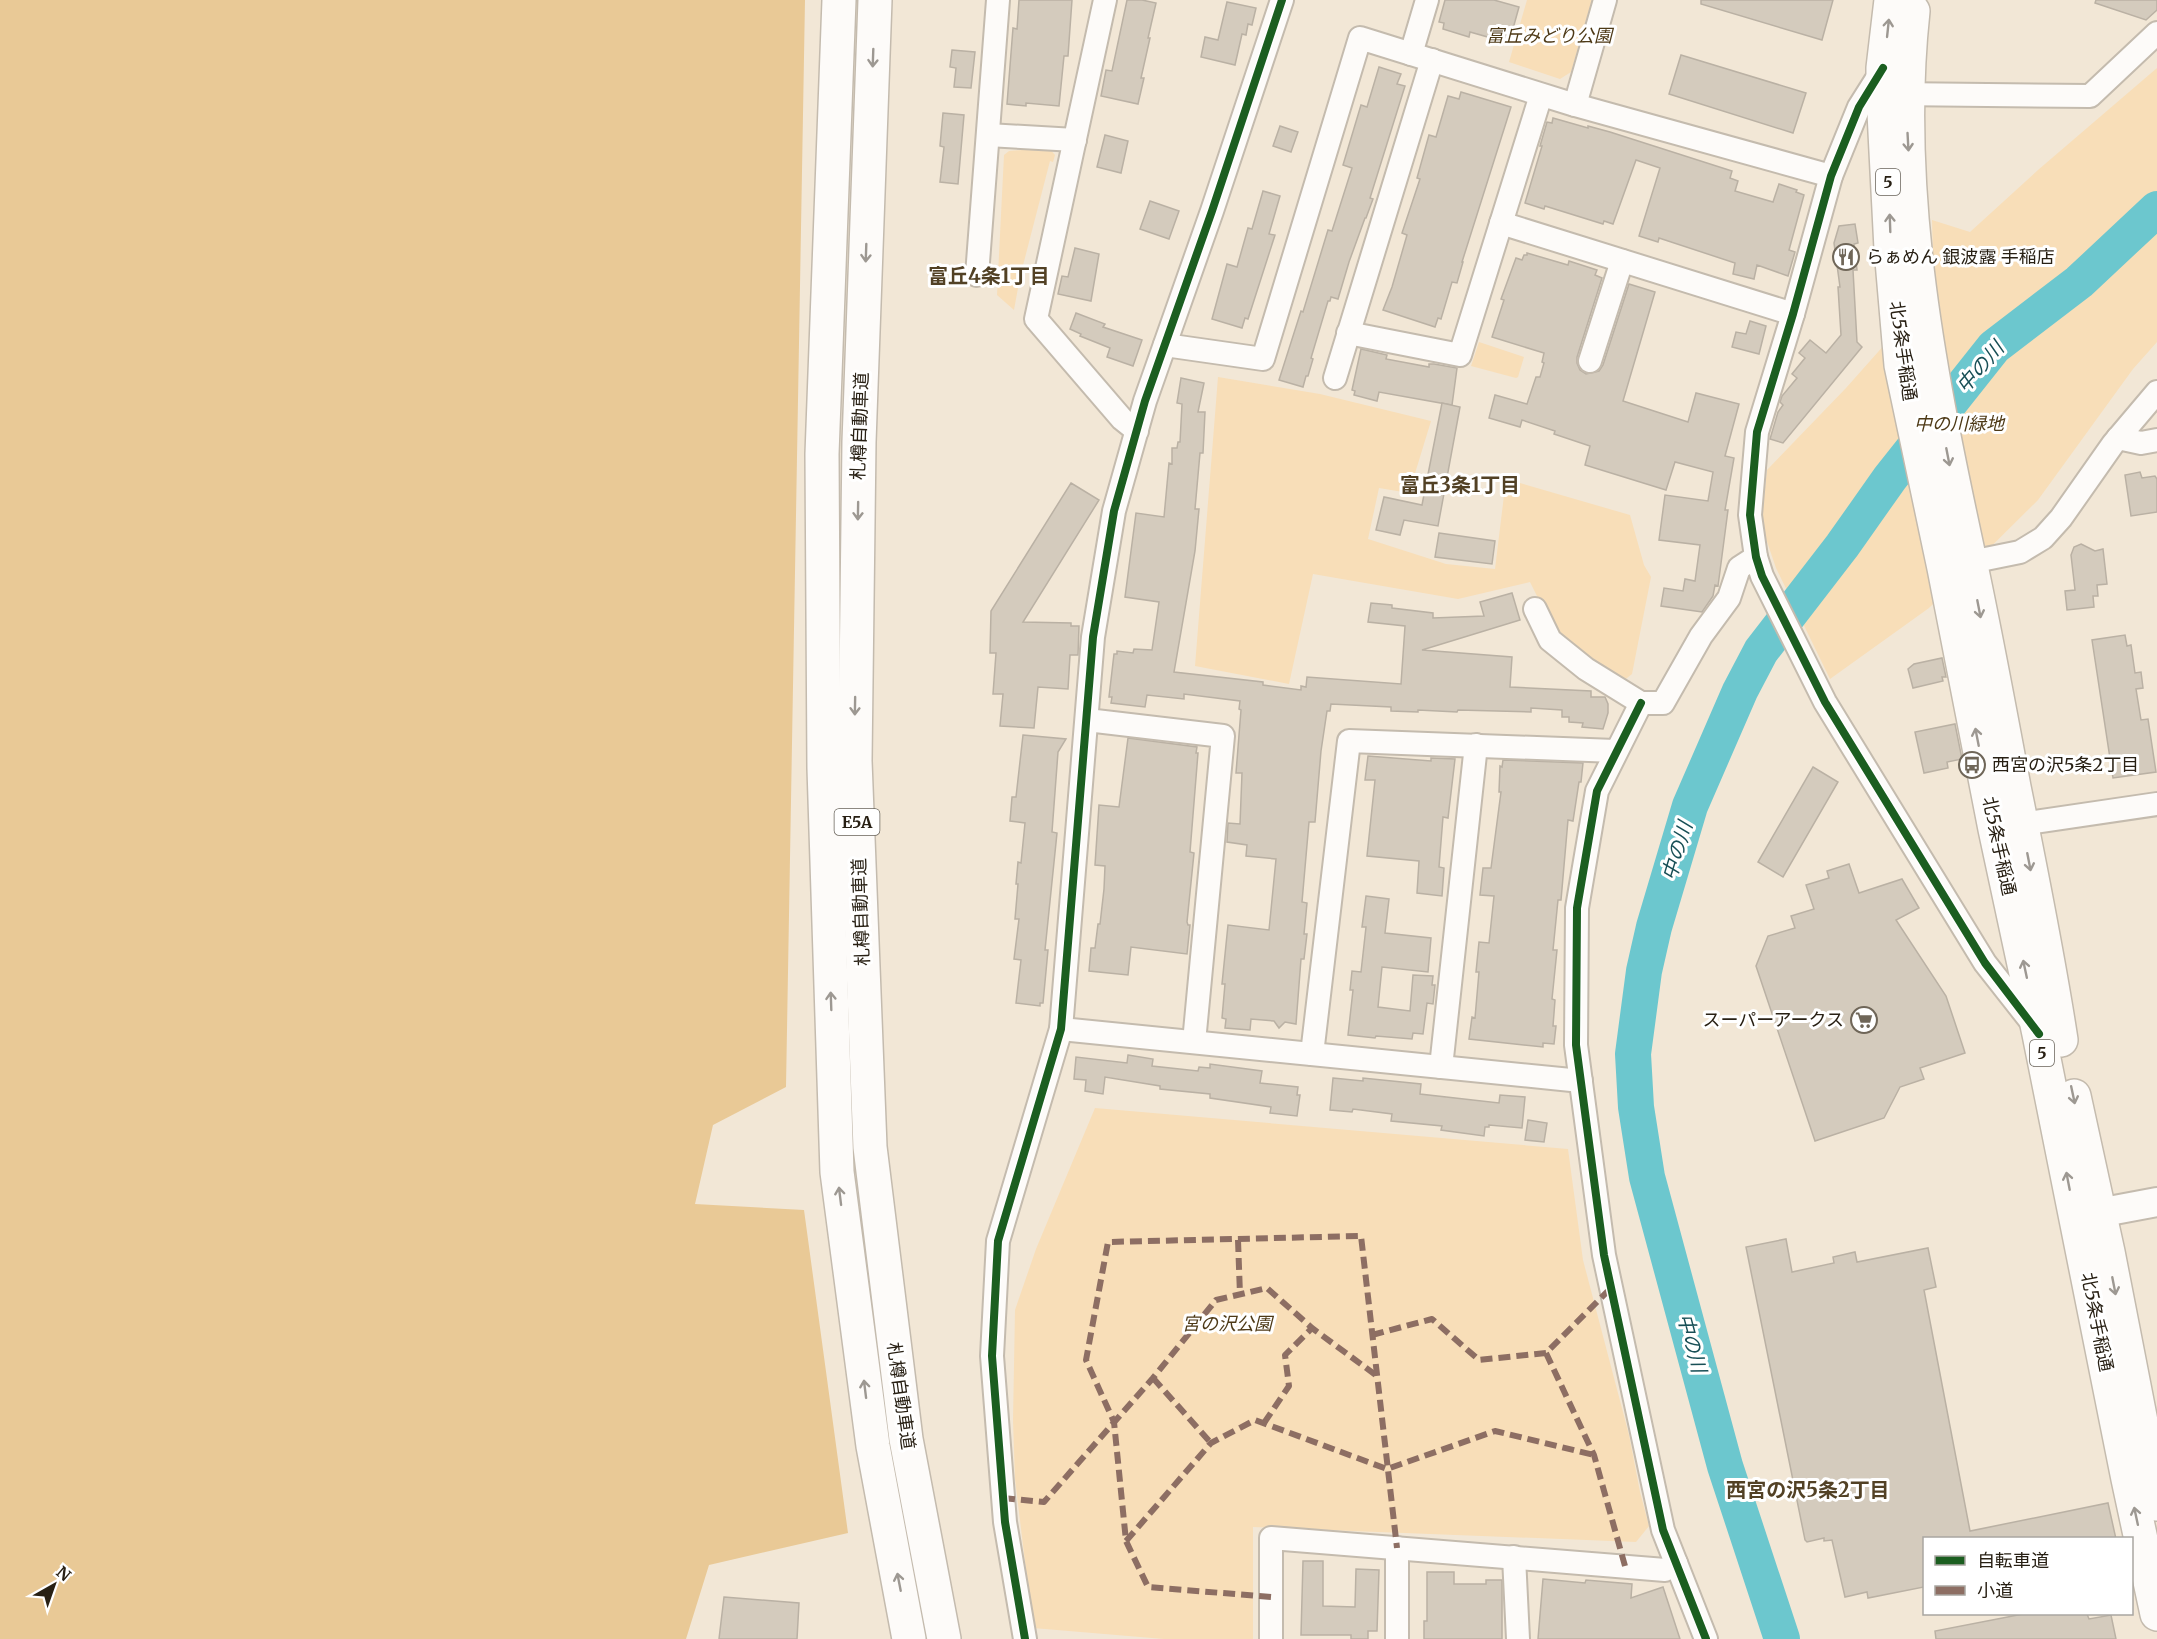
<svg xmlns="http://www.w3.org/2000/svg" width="2157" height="1639" font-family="Merriweather,'Noto Sans JP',serif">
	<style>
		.green { fill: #f8deb8 }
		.forest { fill: #e9c996 }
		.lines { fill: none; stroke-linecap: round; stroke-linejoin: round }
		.river { stroke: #6cc7ce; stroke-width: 36 }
		.building { fill: #d4cbbd; stroke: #bab1a4; stroke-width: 1.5 }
		.minor-casing { stroke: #c4bbae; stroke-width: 26 }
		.tertiary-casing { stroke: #c4bbae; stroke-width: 32 }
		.trunk-casing { stroke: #c4bbae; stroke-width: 36 }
		.motorway-casing { stroke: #c4bbae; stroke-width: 36 }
		.minor { stroke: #fdfbf9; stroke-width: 22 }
		.tertiary { stroke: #fdfbf9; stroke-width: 28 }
		.trunk { stroke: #fdfbf9; stroke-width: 33 }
		.motorway { stroke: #fdfbf9; stroke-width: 33 }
		.quiet { stroke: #8d6e63; stroke-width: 6; stroke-dasharray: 12 6; stroke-linecap: butt }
		.cycleway-casing { stroke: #fff; stroke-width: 11 }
		.cycleway { stroke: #1b5e20; stroke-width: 8 }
		.oneway { stroke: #9d9892 }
		.labels { text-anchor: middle; stroke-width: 6; stroke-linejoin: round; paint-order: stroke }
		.shield { fill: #fff; stroke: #68635a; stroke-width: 1.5 }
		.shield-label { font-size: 16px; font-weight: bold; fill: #282014 }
		.park-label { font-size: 18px; font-style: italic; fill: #4d3916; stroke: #fff }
		.poi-label { font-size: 18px; fill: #282014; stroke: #fff; text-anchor: start }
		.street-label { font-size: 18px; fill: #282014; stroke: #fff }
		.neighbourhood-label { font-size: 20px; font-weight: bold; fill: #524125; stroke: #fff }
		.water-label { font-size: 20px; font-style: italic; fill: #184f56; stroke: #fff }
	</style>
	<rect width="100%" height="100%" fill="#f2e7d6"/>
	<g class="green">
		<polygon points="1527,0 1592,0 1571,72 1560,79 1509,62"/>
		<polygon points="2157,68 2157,342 2133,369 2038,500 1929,608 1830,679 1776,568 1761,524 1767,470 1846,388 1934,289 1932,220 1970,232 2038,170"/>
		<polygon points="1049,148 1055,155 1053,162 1050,161 1020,277 1014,310 997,295 1004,155 1009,151"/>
		<polygon points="1479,342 1524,357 1518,377 1516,378 1471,366"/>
		<polygon points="1218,377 1320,394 1431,421 1409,493 1379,488 1368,539 1446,564 1495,569 1506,479 1630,515 1644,565 1651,577 1632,674 1622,682 1554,630 1530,582 1458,599 1313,574 1289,684 1195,666"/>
		<polygon points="1095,1108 1568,1149 1583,1260 1629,1435 1640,1492 1649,1526 1636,1542 1253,1527 1253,1639 1164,1639 1033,1628 1015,1479 1013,1420 1015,1310 1036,1249"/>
	</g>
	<polygon class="forest" points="0,0 805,0 786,1087 713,1125 695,1204 804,1210 848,1533 709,1565 686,1639 0,1639"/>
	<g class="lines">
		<polyline class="river" points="1782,1639 1725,1466 1647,1177 1636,1107 1633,1054 1644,971 1654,927 1690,806 1740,691 1761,651 1842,546 1890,478 1994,347 2079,282 2157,209"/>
	</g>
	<g class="building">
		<polygon points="1019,0 1072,0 1068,56 1064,56 1059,106 1026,103 1026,106 1007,104 1013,28 1017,29"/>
		<polygon points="1127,0 1142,0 1156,3 1148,38 1150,38 1141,78 1144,78 1138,104 1101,96 1106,70 1112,71"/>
		<polygon points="1445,0 1494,0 1519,7 1509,43 1470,32 1469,37 1443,29 1444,23 1439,22"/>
		<polygon points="1701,0 1833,0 1822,40 1701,4"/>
		<polygon points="2096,0 2157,0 2157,10 2146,20 2095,3"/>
		<polygon points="1227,2 1256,8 1252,25 1248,24 1246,35 1242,34 1235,65 1201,57 1205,37 1218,40"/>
		<polygon points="952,50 975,52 971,88 954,87 956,68 950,67"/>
		<polygon points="1681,55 1806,93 1793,133 1669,94"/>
		<polygon points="1379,67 1401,74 1397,84 1405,86 1370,198 1373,199 1366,218 1365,218 1349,262 1338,299 1331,297 1330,301 1328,301 1311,358 1313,359 1308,376 1306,376 1303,387 1279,380 1301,311 1303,312 1328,230 1332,231 1352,168 1343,165 1361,105 1367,107"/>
		<polygon points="1461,92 1511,107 1462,262 1463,262 1457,283 1452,282 1441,319 1438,318 1435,327 1383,310 1392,287 1407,235 1402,233 1420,179 1417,178 1429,135 1436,137 1448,96 1459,99"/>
		<polygon points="943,113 964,115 958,184 940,182 944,147 940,146"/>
		<polygon points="1553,118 1588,128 1588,126 1610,132 1732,171 1730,178 1738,181 1735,191 1773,202 1779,184 1797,190 1796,192 1804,195 1789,250 1795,252 1788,276 1757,265 1754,279 1733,274 1735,263 1659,238 1658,242 1639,236 1660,168 1636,160 1613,224 1604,221 1603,224 1545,206 1544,209 1525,203 1542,146 1540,146 1547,122 1552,123"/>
		<polygon points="1280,126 1298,132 1291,152 1273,146"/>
		<polygon points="1105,135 1128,141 1121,173 1097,167"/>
		<polygon points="1263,191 1280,196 1269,234 1275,235 1248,319 1245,318 1242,328 1212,319 1227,264 1237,267 1248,228 1252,229"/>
		<polygon points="1150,201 1179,211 1169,239 1140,229"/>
		<polygon points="1855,224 1858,243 1854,244 1857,270 1853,270 1857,342 1862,347 1783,443 1770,439 1778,412 1783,405 1780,402 1782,396 1797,378 1792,374 1805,358 1799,353 1810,340 1826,353 1841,335 1838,287 1840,287 1834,243 1839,226"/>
		<polygon points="1075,248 1099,254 1091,301 1058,294 1062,276 1068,277"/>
		<polygon points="1527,253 1568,265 1569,261 1597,270 1595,275 1602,278 1577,357 1577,363 1580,370 1586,374 1599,371 1603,365 1629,284 1655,292 1623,401 1688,422 1696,393 1739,404 1725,456 1734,458 1725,510 1728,510 1718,586 1715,585 1713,596 1702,612 1661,606 1664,588 1683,591 1685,579 1695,581 1700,545 1659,540 1665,495 1708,501 1713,472 1675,462 1666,490 1585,465 1590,446 1554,434 1555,431 1522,420 1520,427 1489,418 1495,395 1527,404 1536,377 1540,377 1544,363 1542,362 1544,353 1492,337 1504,300 1501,299 1516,258 1522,260 1524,255 1527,255"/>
		<polygon points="1076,313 1105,324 1103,327 1142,340 1133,366 1107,357 1110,348 1080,336 1081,334 1070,329"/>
		<polygon points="1750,321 1766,326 1759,354 1732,347 1736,332 1746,334"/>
		<polygon points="1361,349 1387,355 1386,359 1429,367 1429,364 1434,364 1457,368 1452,405 1379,392 1377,401 1354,395 1355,391 1352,390"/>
		<polygon points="1181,378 1204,383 1198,412 1205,412 1203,453 1200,453 1195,509 1199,509 1195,551 1174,672 1263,682 1263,685 1301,690 1301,686 1306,687 1307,677 1401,684 1405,626 1368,622 1371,603 1392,605 1392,608 1433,613 1433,618 1484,616 1480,602 1512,593 1520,620 1422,650 1512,657 1510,687 1591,691 1591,697 1605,697 1608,704 1608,713 1603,729 1582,727 1583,723 1569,722 1569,717 1562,717 1562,710 1531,708 1531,712 1458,710 1457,712 1418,710 1418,712 1391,711 1391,707 1331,704 1330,711 1327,711 1321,751 1315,822 1309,822 1302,902 1307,903 1304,934 1307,934 1304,959 1301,959 1296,1024 1285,1022 1279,1028 1274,1021 1251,1019 1250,1030 1225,1028 1226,1019 1222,1018 1225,984 1222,984 1228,925 1269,930 1276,859 1246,856 1247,845 1227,842 1228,823 1240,824 1242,773 1236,773 1241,710 1239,709 1240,701 1184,694 1184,699 1147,695 1145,707 1111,703 1112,697 1109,697 1114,654 1117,654 1117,651 1133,653 1134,649 1152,650 1159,602 1125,597 1136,513 1164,517 1169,463 1172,464 1172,448 1177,448 1178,442 1180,442 1182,404 1177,403"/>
		<polygon points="1442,403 1460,407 1438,526 1404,520 1400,535 1376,530 1384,497 1422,505"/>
		<polygon points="2140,472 2142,478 2155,476 2157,479 2157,512 2131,516 2125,475"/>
		<polygon points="1071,483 1099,500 1023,622 1071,623 1071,626 1079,626 1078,655 1070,655 1068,689 1038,687 1034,728 1000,726 1003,694 993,694 996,653 990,653 991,611"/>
		<polygon points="1439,533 1495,541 1492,564 1435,557"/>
		<polygon points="2081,544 2095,551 2103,549 2107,584 2097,585 2098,596 2093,596 2094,607 2067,610 2065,591 2075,590 2071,555 2074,547"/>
		<polygon points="2125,635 2127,646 2131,645 2135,673 2141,672 2143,688 2136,689 2141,720 2148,719 2156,772 2113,778 2092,640"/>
		<polygon points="1942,658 1946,677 1942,677 1943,681 1913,688 1908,669 1914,664"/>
		<polygon points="1955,724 1962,759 1947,762 1948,768 1924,773 1915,732"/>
		<polygon points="1023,735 1066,739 1058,752 1052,832 1057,833 1045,950 1048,950 1043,1003 1040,1003 1040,1006 1016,1003 1021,960 1014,959 1019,919 1015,919 1018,884 1016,884 1018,862 1021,863 1025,823 1010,821 1012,797 1016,797"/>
		<polygon points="1128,738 1197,747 1196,753 1198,753 1190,852 1194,853 1187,922 1188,925 1190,925 1187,954 1131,947 1128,975 1089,971 1091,948 1095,948 1098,924 1100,924 1104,889 1105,866 1095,865 1099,805 1119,807"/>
		<polygon points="1368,756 1431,761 1431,758 1455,759 1448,818 1443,817 1439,867 1444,868 1442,896 1417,893 1419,861 1367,856 1375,780 1365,780"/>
		<polygon points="1503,760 1583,763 1581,782 1579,782 1573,821 1568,820 1561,900 1558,900 1553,950 1557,950 1552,999 1555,1000 1553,1026 1556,1026 1554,1044 1543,1043 1543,1047 1469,1039 1472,1017 1475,1018 1479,972 1476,972 1479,942 1489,943 1494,896 1480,895 1483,868 1491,868 1501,792 1499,792 1500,766 1502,767"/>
		<polygon points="1813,767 1838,782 1783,877 1758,862"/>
		<polygon points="1849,864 1859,893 1902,879 1919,908 1896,920 1946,996 1965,1053 1920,1068 1924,1079 1900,1087 1884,1118 1815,1141 1756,966 1768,936 1795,928 1791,916 1814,909 1806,885 1829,878 1827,871"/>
		<polygon points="1366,896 1389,899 1385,933 1431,938 1428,972 1382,967 1378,1007 1410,1011 1413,975 1433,976 1432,985 1435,985 1433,1004 1427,1003 1423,1034 1413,1033 1412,1039 1376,1036 1375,1038 1348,1035 1353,990 1350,990 1352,971 1361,972 1366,927 1362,927"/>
		<polygon points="1128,1055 1153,1059 1152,1066 1198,1071 1199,1067 1210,1068 1210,1064 1262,1071 1260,1083 1298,1087 1297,1095 1300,1095 1297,1116 1270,1113 1271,1107 1210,1098 1210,1094 1160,1089 1160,1086 1105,1077 1103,1094 1085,1091 1086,1080 1074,1079 1076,1057 1127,1063"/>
		<polygon points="1333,1078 1363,1081 1363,1078 1421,1084 1420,1094 1499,1103 1500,1095 1525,1097 1522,1128 1489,1125 1489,1127 1485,1127 1484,1136 1441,1130 1442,1126 1391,1121 1392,1114 1353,1109 1352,1112 1330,1110"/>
		<polygon points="1528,1120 1547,1123 1544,1142 1525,1140"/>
		<polygon points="1786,1239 1792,1272 1834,1263 1833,1257 1855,1252 1857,1262 1928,1248 1936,1287 1924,1290 1970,1531 2108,1503 2116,1539 1924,1539 1924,1587 1868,1598 1867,1592 1845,1597 1832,1540 1824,1541 1824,1538 1807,1542 1805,1540 1746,1247"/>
		<polygon points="1303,1561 1323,1561 1323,1606 1355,1607 1356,1569 1379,1570 1377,1631 1368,1631 1368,1639 1351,1639 1351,1635 1301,1635"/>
		<polygon points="1427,1572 1454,1572 1454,1584 1486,1584 1486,1580 1502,1580 1502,1639 1424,1639 1424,1621 1427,1621"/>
		<polygon points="1543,1579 1585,1583 1586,1580 1632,1584 1631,1598 1663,1587 1680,1639 1538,1639"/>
		<polygon points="724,1597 799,1603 797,1639 719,1639"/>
		<polygon points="2023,1614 2087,1614 2089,1619 2111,1615 2116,1639 1936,1639 1935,1631"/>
	</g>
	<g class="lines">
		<defs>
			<g id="minor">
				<polyline points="1105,0 1036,319 1122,419 1137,431"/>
				<polyline points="1411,54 1427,0"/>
				<polyline points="1883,69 1859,107 1831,176 1793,314 1757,432 1750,515 1756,557 1762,576 1825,702 1985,963 2033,1024"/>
				<polyline points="1893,94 2090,96 2157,33"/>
				<polyline points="1575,105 1605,0"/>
				<polyline points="988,135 1075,140"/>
				<polyline points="1501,223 1793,314"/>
				<polyline points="977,275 998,0"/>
				<polyline points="1348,333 1460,355 1541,95"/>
				<polyline points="1165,345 1263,359 1360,38 1575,105 1831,176"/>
				<polyline points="1590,361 1622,261"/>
				<polyline points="1335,378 1432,60"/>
				<polyline points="2118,438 2141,443 2157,440"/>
				<polyline points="1956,565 2020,552 2043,538 2061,518 2113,444 2157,392"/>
				<polyline points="1535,609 1550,640 1586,669 1641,703 1663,703 1701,636 1729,598 1739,568 1756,557"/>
				<polyline points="1641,703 1597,791 1577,908 1576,1045 1604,1255 1663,1530 1706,1639"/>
				<polyline points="1087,720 1223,736 1194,1042"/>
				<polyline points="2021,824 2157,804"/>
				<polyline points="1061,1029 1581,1081"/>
				<polyline points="1312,1054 1349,741 1615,751"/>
				<polyline points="1441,1067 1476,745"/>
				<polyline points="1397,1548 1397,1639"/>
				<polyline points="1514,1557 1518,1639"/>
				<polyline points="1025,1639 1005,1522 992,1356 998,1241 1061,1029 1093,637 1114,511 1145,401 1212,211 1282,0"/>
				<polyline points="1271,1639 1271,1538 1665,1570 1676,1563"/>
			</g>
			<polyline id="tertiary" points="2077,1217 2157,1202"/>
			<g id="trunk">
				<polyline points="1891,0 1883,68 1883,93 1891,249 1901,365 1944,568 1995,829 2039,1034 2128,1479 2157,1614"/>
				<path d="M 1913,11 C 1893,195 1931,381 1970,561 C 1986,636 2000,712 2014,787 C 2031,871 2048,955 2061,1040"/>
				<polyline points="2074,1096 2108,1252 2157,1504"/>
			</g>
			<g id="motorway">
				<polyline points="839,0 822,454 824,768 837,1172 873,1446 909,1639"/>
				<polyline points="875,0 859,442 855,761 870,1147 906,1439 944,1639"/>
			</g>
		</defs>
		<use href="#minor" class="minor-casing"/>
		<use href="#tertiary" class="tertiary-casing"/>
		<use href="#trunk" class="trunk-casing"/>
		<use href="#motorway" class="motorway-casing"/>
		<use href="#minor" class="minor"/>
		<use href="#tertiary" class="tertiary"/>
		<use href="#trunk" class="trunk"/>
		<use href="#motorway" class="motorway"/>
		<g class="quiet">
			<polyline points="1238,1240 1240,1295"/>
			<polyline points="1372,1335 1432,1319 1479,1360 1546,1353 1611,1288"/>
			<polyline points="1546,1353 1594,1455 1625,1566"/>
			<polyline points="1153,1378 1211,1443"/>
			<polyline points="1264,1423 1289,1386 1285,1355 1312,1328"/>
			<polyline points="1003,1498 1044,1502 1153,1378 1216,1300 1267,1288 1312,1328 1377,1376"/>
			<polyline points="1126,1541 1211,1443 1255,1420 1387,1469 1495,1431 1594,1455"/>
			<polyline points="1271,1597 1148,1587 1126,1541 1114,1422 1086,1360 1108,1242 1361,1236 1397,1548"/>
		</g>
		<defs>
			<g id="cycleway">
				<polyline points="1883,68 1859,107 1831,176 1793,314 1757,432 1750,515 1756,557 1762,576 1825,702 1985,963 2039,1034"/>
				<polyline points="1641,703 1597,791 1577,908 1576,1045 1604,1255 1663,1530 1706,1639"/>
				<polyline points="1025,1639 1005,1522 992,1356 998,1241 1061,1029 1093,637 1114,511 1145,401 1212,211 1282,0"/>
			</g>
		</defs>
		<use href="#cycleway" class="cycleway-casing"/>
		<use href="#cycleway" class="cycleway"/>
	</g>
	<defs><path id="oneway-shaft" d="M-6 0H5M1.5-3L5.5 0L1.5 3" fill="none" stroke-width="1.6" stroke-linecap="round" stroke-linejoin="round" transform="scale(1.5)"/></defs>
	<g class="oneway">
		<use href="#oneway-shaft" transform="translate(1888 28) rotate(-84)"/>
		<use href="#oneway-shaft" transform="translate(873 58) rotate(92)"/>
		<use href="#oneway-shaft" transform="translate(1908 142) rotate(87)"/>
		<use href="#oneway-shaft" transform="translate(1890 223) rotate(-92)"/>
		<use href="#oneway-shaft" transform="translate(866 253) rotate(92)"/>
		<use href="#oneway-shaft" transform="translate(1948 457) rotate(79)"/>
		<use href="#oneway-shaft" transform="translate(858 511) rotate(91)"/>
		<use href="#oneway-shaft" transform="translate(1979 609) rotate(79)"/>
		<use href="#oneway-shaft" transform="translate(855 706) rotate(91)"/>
		<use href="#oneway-shaft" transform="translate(1977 737) rotate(-101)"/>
		<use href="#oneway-shaft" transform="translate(2029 862) rotate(79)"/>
		<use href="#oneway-shaft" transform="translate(2025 969) rotate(-102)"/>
		<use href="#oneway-shaft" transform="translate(831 1001) rotate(-92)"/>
		<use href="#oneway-shaft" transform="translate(2073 1095) rotate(78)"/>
		<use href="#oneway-shaft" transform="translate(2068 1181) rotate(-101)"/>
		<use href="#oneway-shaft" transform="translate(840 1196) rotate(-97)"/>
		<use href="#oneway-shaft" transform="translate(2114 1286) rotate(79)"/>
		<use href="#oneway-shaft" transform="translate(865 1389) rotate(-97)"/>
		<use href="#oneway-shaft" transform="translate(2136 1516) rotate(-102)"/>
		<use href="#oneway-shaft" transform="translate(899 1582) rotate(-101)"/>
	</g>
	<defs>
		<symbol id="restaurant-ring" viewBox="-11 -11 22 22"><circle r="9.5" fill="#fff" stroke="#6f6658" stroke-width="1.5"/><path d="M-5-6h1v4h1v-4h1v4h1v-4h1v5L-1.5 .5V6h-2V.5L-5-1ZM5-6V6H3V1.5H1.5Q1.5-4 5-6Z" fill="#6f6658"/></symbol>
		<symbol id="bus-ring" viewBox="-11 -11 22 22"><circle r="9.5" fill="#fff" stroke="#6f6658" stroke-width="1.5"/><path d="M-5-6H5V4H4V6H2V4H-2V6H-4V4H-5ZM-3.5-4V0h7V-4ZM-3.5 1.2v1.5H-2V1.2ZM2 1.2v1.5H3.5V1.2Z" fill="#6f6658"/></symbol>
		<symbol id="supermarket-ring" viewBox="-11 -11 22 22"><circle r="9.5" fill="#fff" stroke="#6f6658" stroke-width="1.5"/><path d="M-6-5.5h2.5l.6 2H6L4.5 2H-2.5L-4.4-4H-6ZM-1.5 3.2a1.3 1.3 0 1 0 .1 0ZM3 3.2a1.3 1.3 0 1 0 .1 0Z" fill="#6f6658"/></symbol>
	</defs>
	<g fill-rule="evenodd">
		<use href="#restaurant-ring" x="1831" y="242" width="30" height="30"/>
		<use href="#bus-ring" x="1957" y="750" width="30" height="30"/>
		<use href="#supermarket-ring" x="1849" y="1005" width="30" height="30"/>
	</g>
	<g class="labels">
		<g class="shield">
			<rect x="1876" y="169" width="24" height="26" rx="4.5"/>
			<rect x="834.5" y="809" width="45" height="26" rx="4.5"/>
			<rect x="2030" y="1040" width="24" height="26" rx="4.5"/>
		</g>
		<g class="shield-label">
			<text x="1888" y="188">5</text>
			<text x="857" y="828">E5A</text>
			<text x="2042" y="1059">5</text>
		</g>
		<g class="park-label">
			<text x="1549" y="42">富丘みどり公園</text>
			<text x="1959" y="430">中の川緑地</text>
			<text x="1227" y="1330">宮の沢公園</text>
		</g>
		<g class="poi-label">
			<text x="1866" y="263">らぁめん 銀波露 手稲店</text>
			<text x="1992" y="771">西宮の沢5条2丁目</text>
			<text x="1844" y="1026" text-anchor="end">スーパーアークス</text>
		</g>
		<g class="street-label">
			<text transform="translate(1903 351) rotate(82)" y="6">北5条手稲通</text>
			<text transform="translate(860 426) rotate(-88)" y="6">札樽自動車道</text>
			<text transform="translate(1999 846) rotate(78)" y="6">北5条手稲通</text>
			<text transform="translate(861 912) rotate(-92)" y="6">札樽自動車道</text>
			<text transform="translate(2097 1322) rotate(79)" y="6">北5条手稲通</text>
			<text transform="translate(901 1396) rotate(82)" y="6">札樽自動車道</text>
		</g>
		<g class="neighbourhood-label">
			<text x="989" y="283">富丘4条1丁目</text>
			<text x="1460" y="492">富丘3条1丁目</text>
			<text x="1808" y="1497">西宮の沢5条2丁目</text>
		</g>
		<g class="water-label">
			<text transform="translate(1980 367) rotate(-49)" y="7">中の川</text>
			<text transform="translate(1677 851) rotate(-73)" y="7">中の川</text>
			<text transform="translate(1692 1343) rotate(75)" y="7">中の川</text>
		</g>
	</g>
	<rect x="1923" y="1537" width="210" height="78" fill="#ffffff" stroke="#a9a6a1" stroke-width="1.5"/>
	<rect x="1935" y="1556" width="30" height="9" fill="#1b5e20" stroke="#a9a6a1" stroke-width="1.5"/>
	<text x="1977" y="1567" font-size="18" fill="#282014">自転車道</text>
	<rect x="1935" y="1586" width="30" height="9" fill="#8d6e63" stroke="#a9a6a1" stroke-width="1.5"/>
	<text x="1977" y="1597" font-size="18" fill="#282014">小道</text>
	<g transform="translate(54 1585) rotate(40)" stroke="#ffffff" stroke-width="4.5" paint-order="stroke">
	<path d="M0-4.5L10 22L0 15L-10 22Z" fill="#282014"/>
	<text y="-9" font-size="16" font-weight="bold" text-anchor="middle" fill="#282014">N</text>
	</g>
</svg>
